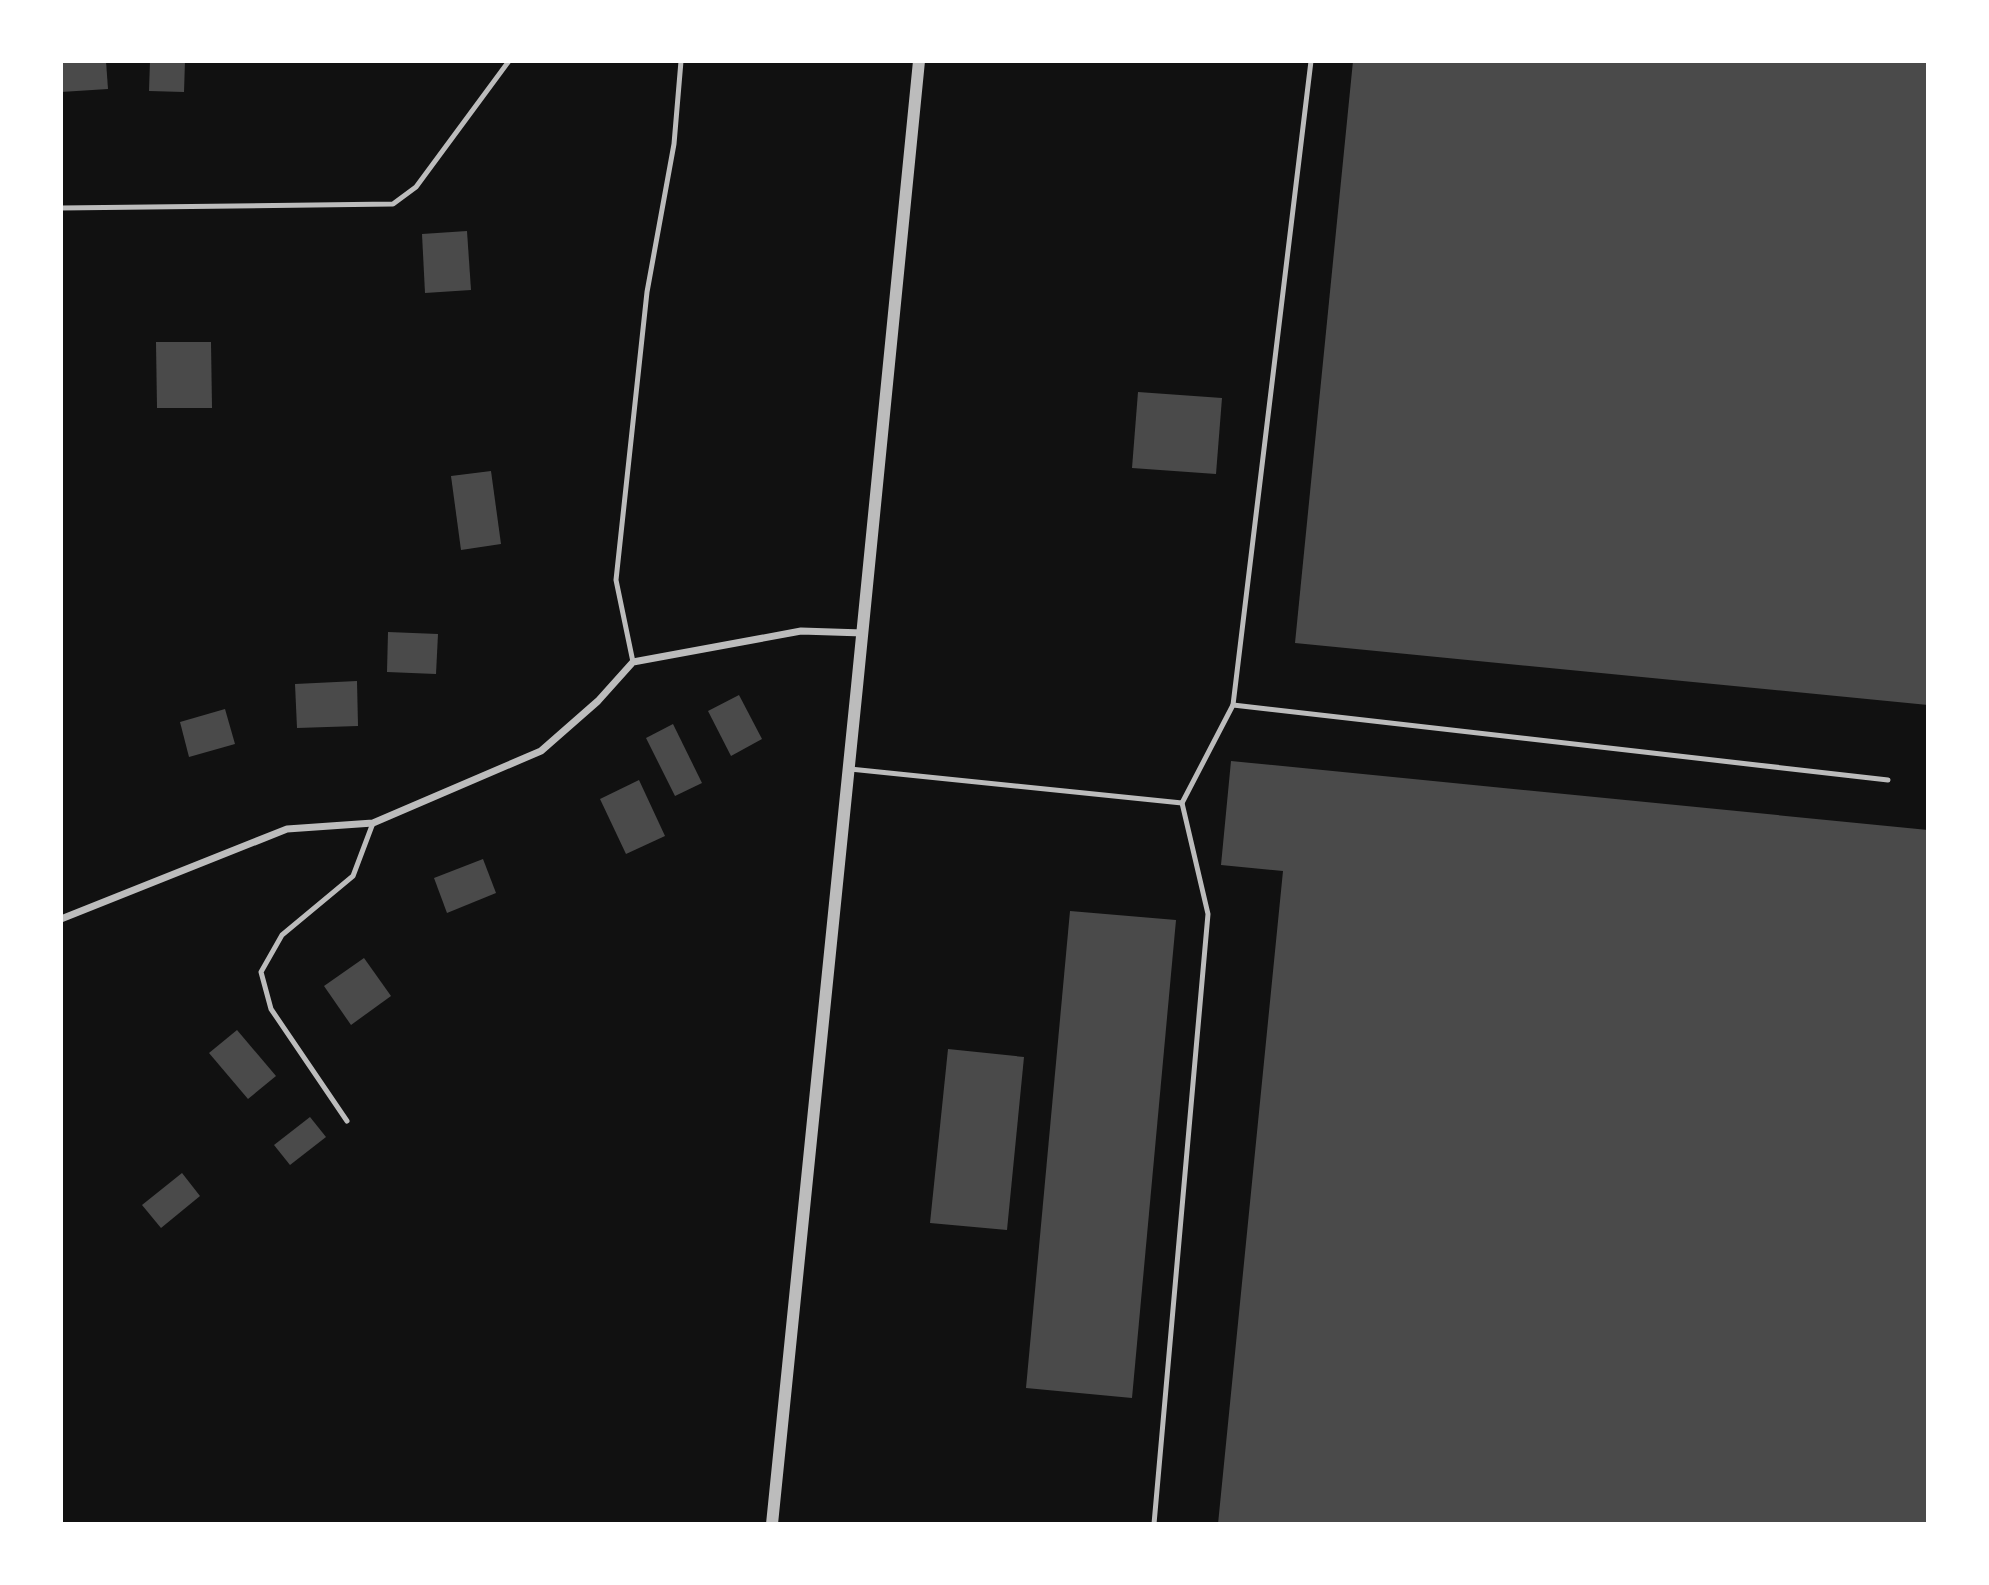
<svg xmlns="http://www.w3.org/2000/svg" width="1989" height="1585" font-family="Helvetica,sans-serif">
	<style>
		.building { fill: #4a4a4a }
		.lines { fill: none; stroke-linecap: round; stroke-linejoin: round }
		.service { stroke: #bcbcbc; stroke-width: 5 }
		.minor { stroke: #bcbcbc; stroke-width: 7 }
		.tertiary { stroke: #bcbcbc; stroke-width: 12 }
	</style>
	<rect width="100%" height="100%" fill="#111"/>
	<g class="building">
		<polygon points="61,61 106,61 108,89 61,92"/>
		<polygon points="150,61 185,61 184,92 149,91"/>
		<polygon points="1353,61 1928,61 1928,705 1295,643"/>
		<polygon points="467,231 471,290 425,293 422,234"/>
		<polygon points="156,342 211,342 212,408 157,408"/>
		<polygon points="1138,392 1222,398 1216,474 1132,468"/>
		<polygon points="491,471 501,544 461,550 451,476"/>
		<polygon points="388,632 438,634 436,674 387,672"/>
		<polygon points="357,681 358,726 297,728 295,684"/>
		<polygon points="739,695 762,739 731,756 708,711"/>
		<polygon points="225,709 235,744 189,757 180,722"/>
		<polygon points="673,724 702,783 675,796 646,738"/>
		<polygon points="1231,761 1928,830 1928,1524 1218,1524 1283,871 1221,865"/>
		<polygon points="639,780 665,836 626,854 600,799"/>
		<polygon points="483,859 496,893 447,913 434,878"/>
		<polygon points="1070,911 1176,920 1132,1398 1026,1388"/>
		<polygon points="364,958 391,996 351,1025 324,986"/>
		<polygon points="237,1030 276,1076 248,1099 209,1053"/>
		<polygon points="948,1049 1024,1057 1007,1230 930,1223"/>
		<polygon points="310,1117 326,1137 290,1165 274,1145"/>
		<polygon points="182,1173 200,1196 161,1228 142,1205"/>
	</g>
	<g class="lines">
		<g class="service">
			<polyline points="61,208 393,204 416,187 509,61"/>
			<polyline points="633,662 616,580 647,292 674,144 681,61"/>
			<polyline points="1233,705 1311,61"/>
			<polyline points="850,769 1182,803 1233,705 1888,780"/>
			<polyline points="347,1121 271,1009 261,972 282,935 353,876 373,823"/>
			<polyline points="1154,1524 1208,914 1182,803"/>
		</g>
		<polyline class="minor" points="61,919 287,829 373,823 541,751 598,701 633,662 801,631 863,633"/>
		<path class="tertiary" d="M 772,1524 C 821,1036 872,549 919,61"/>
	</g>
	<rect width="1989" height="1585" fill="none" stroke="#ffffff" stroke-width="126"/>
</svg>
